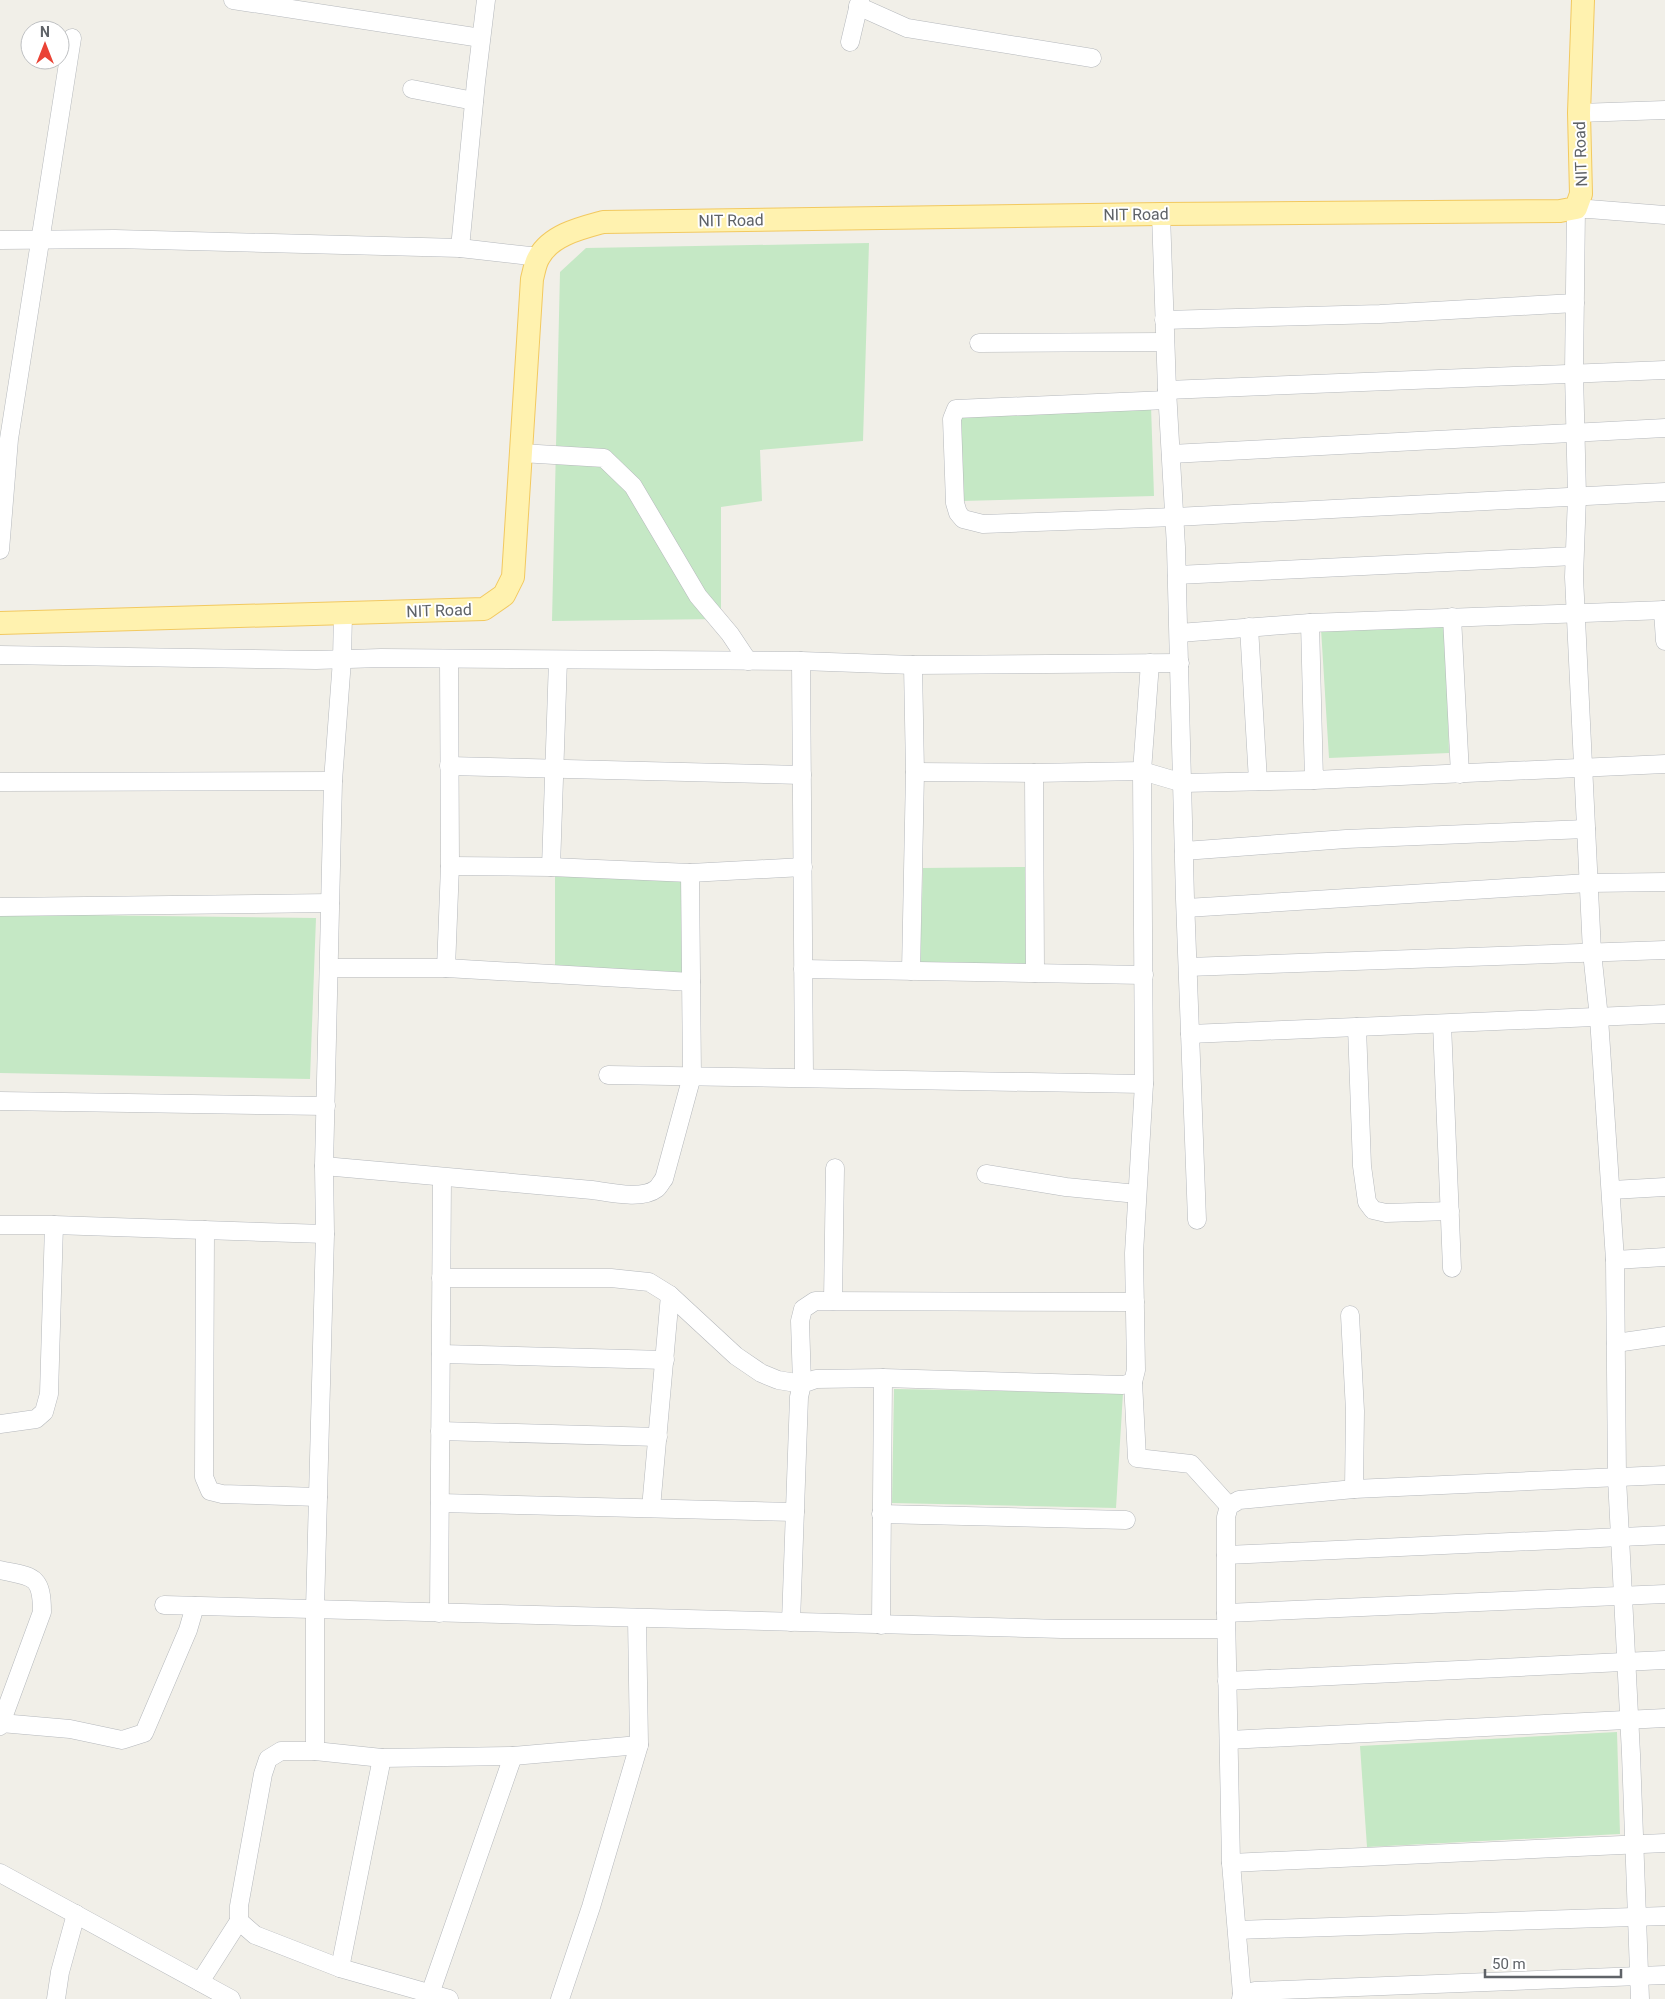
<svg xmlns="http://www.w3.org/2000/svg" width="1665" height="1999" font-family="Roboto,sans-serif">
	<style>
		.green { fill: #c5e8c5 }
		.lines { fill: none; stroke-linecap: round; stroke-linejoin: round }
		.minor-casing { stroke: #b5b8bc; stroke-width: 19 }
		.major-casing { stroke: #f2c960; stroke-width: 24 }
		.minor { stroke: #fff; stroke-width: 18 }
		.major { stroke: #fff2af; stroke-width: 22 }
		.labels { text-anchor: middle; stroke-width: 4; stroke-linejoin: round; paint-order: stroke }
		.street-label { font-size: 16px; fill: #5f6368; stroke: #fff }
	</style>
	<rect width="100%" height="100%" fill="#f1efe8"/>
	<g class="green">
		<polygon points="869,243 863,441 760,450 762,501 721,507 721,619 552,621 560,272 586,248"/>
		<polygon points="1151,406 1154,496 962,501 961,413"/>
		<polygon points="1446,622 1449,753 1329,758 1321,629"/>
		<polygon points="1025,867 1026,964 920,962 923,868"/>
		<polygon points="555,872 682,879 683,973 555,968"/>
		<polygon points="0,914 316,918 310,1079 0,1073"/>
		<polygon points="894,1389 1123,1393 1116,1508 892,1503"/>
		<polygon points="1617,1732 1620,1834 1367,1847 1360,1746"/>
	</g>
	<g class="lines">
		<defs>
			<g id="minor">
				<polyline points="233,0 481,38"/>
				<polyline points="858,6 907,28 1092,58"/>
				<polyline points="850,42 860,0"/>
				<polyline points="412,89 474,101"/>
				<polyline points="1579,113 1665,110"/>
				<polyline points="1161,214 1167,390 1176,547 1185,899 1197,1220"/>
				<polyline points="0,240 115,239 460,248 539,257"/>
				<polyline points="460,248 476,82 486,0"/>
				<polyline points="1164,320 1380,314 1575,303"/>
				<polyline points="979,343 1165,342"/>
				<polyline points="1167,390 1665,370"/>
				<polyline points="1167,400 956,409 952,419 955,503 958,513 963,519 983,524 1175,517 1665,492"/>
				<polyline points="521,453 604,458 633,486 698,596 730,634 748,661"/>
				<polyline points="1171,454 1665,428"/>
				<polyline points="0,550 9,439 72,38"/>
				<polyline points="1177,575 1574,556"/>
				<polyline points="1663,610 1665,641"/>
				<polyline points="1452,617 1460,774"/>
				<polyline points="1310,623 1314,780 1665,764"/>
				<polyline points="1249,627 1258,781"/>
				<polyline points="1179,633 1310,623 1665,610"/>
				<polyline points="0,655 316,660 381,658 801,661 913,665 1180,663"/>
				<polyline points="801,661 804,1077"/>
				<polyline points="449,766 802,775"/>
				<polyline points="915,772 1034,773 1142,771 1183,783 1314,780"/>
				<polyline points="1034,773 1035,973"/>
				<polyline points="0,782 333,781"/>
				<polyline points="1184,851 1346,839 1586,829"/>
				<polyline points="450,866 551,867 690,873 803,867"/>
				<polyline points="551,867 558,660"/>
				<polyline points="0,907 330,903"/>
				<polyline points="1186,908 1588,883 1665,882"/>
				<polyline points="1188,967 1665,950"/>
				<polyline points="329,968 446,968 691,982"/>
				<polyline points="446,968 450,866 449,659"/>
				<polyline points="803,969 1144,975"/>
				<polyline points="911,971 915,772 913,665"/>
				<polyline points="1442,1024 1452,1268"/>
				<polyline points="1357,1027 1362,1166 1367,1202 1373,1210 1386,1213 1450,1211"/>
				<polyline points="1190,1034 1665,1014"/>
				<polyline points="608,1075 1144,1084 1142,771 1150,663"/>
				<polyline points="0,1101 326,1106"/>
				<path d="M 324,1166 L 592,1190 C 608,1192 642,1200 656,1189 C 659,1187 661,1182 664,1179 L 692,1076 L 690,873"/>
				<polyline points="986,1174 1066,1187 1137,1194"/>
				<polyline points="1612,1190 1665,1187"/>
				<polyline points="0,1225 54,1225 325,1234"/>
				<polyline points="205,1230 204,1477 210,1491 222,1494 318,1497"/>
				<polyline points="1615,1260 1665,1257"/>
				<polyline points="441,1278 611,1278 649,1282 670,1295 736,1356 761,1373 778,1380 802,1384 800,1321 803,1309 815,1301 1135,1302"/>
				<polyline points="833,1301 835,1168"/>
				<polyline points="1350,1315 1355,1411 1354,1489"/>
				<polyline points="1616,1343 1665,1336"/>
				<polyline points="441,1354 665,1360"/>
				<polyline points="1133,1382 1137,1458 1191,1464 1229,1506"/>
				<polyline points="0,1424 36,1419 44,1412 49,1394 54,1225"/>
				<polyline points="440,1431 658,1437"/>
				<polyline points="440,1503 795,1512"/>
				<polyline points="651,1508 670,1295"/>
				<polyline points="881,1514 1126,1520"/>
				<polyline points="1226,1555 1665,1535"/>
				<path d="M 0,1570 C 32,1577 42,1574 42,1612 L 0,1726"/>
				<polyline points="164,1605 1062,1629 1226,1629"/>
				<polyline points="439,1613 442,1177"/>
				<polyline points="1226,1613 1665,1594"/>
				<polyline points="791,1622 799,1397 802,1384 816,1379 883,1378 1123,1385 1133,1382 1136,1370 1134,1253 1144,1084"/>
				<polyline points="881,1625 883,1378"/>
				<polyline points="1227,1681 1665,1660"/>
				<polyline points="1,1723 70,1729 122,1740 144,1733 188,1630 195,1606"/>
				<polyline points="1229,1740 1665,1718"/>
				<polyline points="315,1751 315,1609 325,1234 324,1166 333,781 342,660 343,613"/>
				<polyline points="1231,1863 1665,1843"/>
				<polyline points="0,1873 231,1999"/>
				<polyline points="1237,1930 1665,1916"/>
				<polyline points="340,1968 382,1758"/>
				<polyline points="200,1982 239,1921"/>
				<polyline points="430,1994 513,1756"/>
				<polyline points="1242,1994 1231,1863 1226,1613 1226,1517 1229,1506 1239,1500 1354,1489 1665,1475"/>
				<polyline points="56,1999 60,1972 76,1914"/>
				<polyline points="449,1999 340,1968 255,1935 239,1921 239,1906 263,1774 268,1759 281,1751 315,1751 382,1758 513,1756 639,1745"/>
				<polyline points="560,1999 591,1907 639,1745 637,1618"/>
				<polyline points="1241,1999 1242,1994 1255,1991 1665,1975"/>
				<polyline points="1640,1999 1631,1754 1617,1478 1615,1260 1599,1018 1592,952 1574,577 1577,496 1574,373 1576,208 1665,215"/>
			</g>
			<path id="major" d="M 0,623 L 484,609 L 504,595 L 513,577 L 532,279 C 534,272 535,263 539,257 C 551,235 581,228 603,222 L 1161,214 L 1560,211 L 1576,208 L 1581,194 L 1579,113 L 1583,0"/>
		</defs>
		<use href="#minor" class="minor-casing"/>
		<use href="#major" class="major-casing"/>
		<use href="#minor" class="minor"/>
		<use href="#major" class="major"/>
	</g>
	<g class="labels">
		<g class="street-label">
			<text transform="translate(1580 154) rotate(-92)" y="6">NIT Road</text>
			<text transform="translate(1136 214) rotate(-1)" y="6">NIT Road</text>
			<text transform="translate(731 220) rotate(-1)" y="6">NIT Road</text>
			<text transform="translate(439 610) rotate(-2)" y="6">NIT Road</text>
		</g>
	</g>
	<g transform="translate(45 45)"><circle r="24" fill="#ffffff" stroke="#bfc1c3"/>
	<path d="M0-4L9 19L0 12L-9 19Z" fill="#ea4335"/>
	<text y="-8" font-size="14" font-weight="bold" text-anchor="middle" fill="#5f6368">N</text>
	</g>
	<path d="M1485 1969v8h136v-8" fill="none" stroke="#5f6368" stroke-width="2.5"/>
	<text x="1492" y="1969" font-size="15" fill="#5f6368" stroke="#ffffff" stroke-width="4" paint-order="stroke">50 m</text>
</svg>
